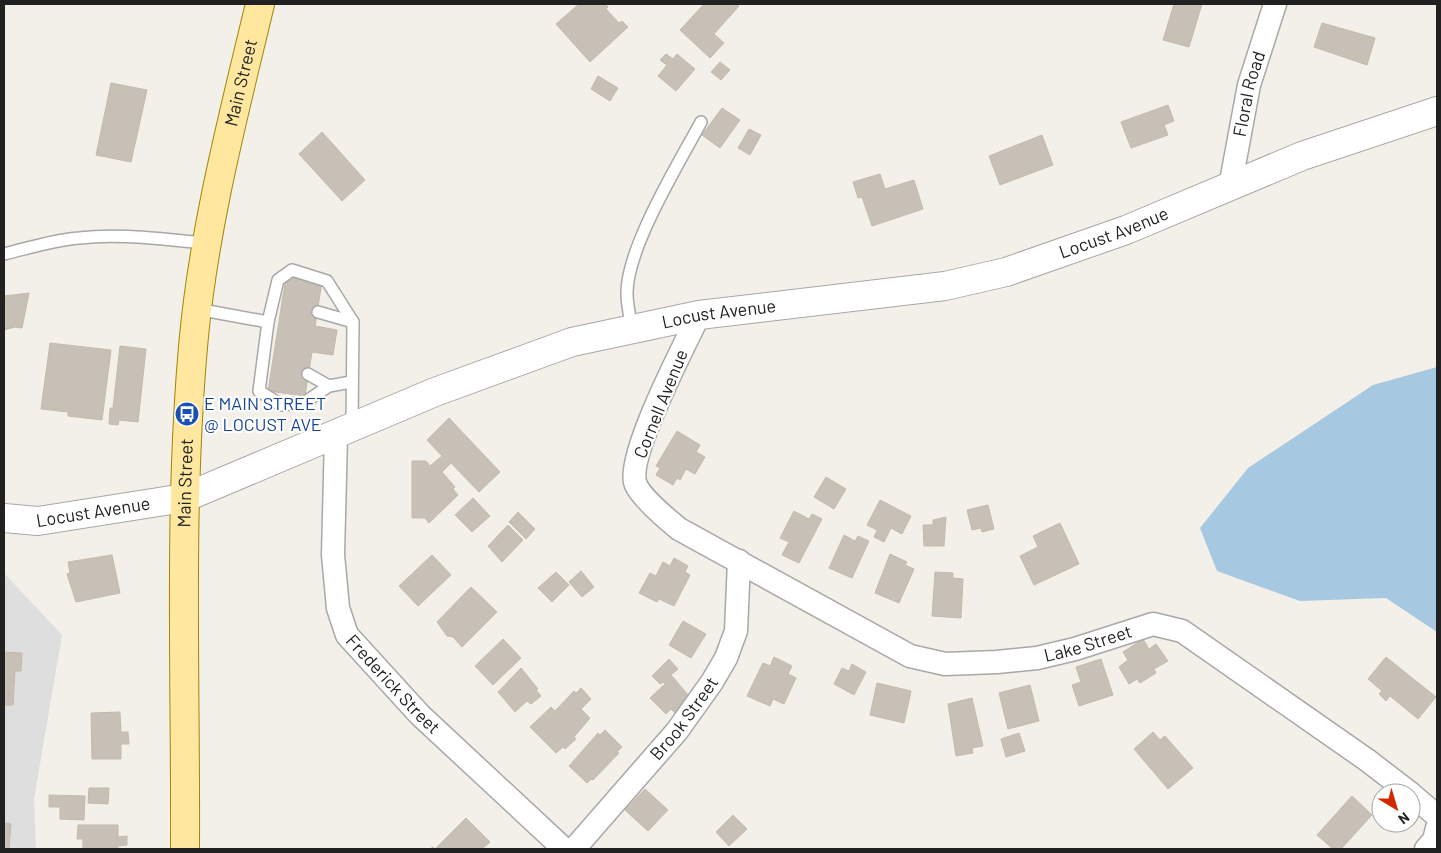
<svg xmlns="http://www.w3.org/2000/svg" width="1441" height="853" font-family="Barlow,sans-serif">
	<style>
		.residential { fill: #dfdede }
		.water { fill: #a6c9e1 }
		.building { fill: #c7c0b6; stroke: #c5baa9 }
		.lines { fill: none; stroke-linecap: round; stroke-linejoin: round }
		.service-casing { stroke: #a8a8a8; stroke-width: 14 }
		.minor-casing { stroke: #a8a8a8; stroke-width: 25 }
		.tertiary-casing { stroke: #a8a8a8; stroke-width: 30 }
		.primary-casing { stroke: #9f8700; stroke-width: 30 }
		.service { stroke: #fff; stroke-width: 11 }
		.minor { stroke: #fff; stroke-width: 22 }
		.tertiary { stroke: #fff; stroke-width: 28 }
		.primary { stroke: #ffe7a0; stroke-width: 28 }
		.labels { text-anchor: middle; stroke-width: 4.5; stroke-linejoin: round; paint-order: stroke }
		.street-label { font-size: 18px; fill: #212121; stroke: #fff }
		.transit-label { font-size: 18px; fill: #164399; stroke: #fff; text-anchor: start }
	</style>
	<rect width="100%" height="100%" fill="#f2f0e8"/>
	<polygon class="residential" points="4,573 62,635 34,799 36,849 4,849"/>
	<polygon class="water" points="1437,367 1437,632 1386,598 1300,601 1217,571 1200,528 1248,468 1373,385"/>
	<g class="building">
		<polygon points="579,4 605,4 608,7 606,9 619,23 622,21 628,27 590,62 556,24"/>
		<polygon points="704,4 736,4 739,6 714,34 724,43 710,58 680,30"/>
		<polygon points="1174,4 1202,4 1189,47 1163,40"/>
		<polygon points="1322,23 1375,38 1367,65 1314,47"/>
		<polygon points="666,54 673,59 677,54 695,69 676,91 658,76 667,65 660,60"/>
		<polygon points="720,62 730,70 721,80 711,72"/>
		<polygon points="598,76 618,88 610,101 591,89"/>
		<polygon points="111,83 147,90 131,162 96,155"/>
		<polygon points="1168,105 1174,121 1164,125 1168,135 1131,148 1121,122"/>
		<polygon points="722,108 740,120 720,148 702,135"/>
		<polygon points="749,129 761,135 750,155 738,148"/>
		<polygon points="322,132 365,180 342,201 299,154"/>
		<polygon points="1042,135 1053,165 1000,185 989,156"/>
		<polygon points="880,174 885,189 914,180 923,209 872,226 862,197 858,198 853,182"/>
		<polygon points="286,277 322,282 315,326 337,330 333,355 312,352 305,396 268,391"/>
		<polygon points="29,293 22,328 15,327 4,330 4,296"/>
		<polygon points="50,343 111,350 102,420 68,416 68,412 41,409"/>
		<polygon points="120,346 146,349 138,422 119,420 118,425 109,424 110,408 113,408"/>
		<polygon points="449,418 500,472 479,492 451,463 442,472 455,487 453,489 458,495 429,523 425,518 412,518 412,461 426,461 430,466 442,456 427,440"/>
		<polygon points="677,431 700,445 696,452 705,457 695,474 686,469 680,480 677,478 673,485 656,475 660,468 656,466"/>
		<polygon points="826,477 846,489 834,509 814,497"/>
		<polygon points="473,498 490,516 472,532 455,515"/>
		<polygon points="880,500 911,516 902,534 891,528 884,542 874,537 877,530 867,525"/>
		<polygon points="988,505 994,529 982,532 981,528 972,530 967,510"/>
		<polygon points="794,511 809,519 812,514 822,519 799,563 782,555 789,542 780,538"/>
		<polygon points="518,512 535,529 526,539 509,522"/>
		<polygon points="946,517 944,546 924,546 923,525 933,525 933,520"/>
		<polygon points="1060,523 1079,564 1034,585 1020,556 1038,547 1033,536"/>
		<polygon points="508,525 523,540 502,562 488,546"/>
		<polygon points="844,535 855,541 858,536 869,541 852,578 829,568"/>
		<polygon points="890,554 907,562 905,565 914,569 899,603 875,593"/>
		<polygon points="112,555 120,593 76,602 67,574 70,573 68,562"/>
		<polygon points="432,555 451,575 418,606 399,586"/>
		<polygon points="674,558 688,566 685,572 690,575 674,606 659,599 657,602 639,593 650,573 656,576 663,562 670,566"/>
		<polygon points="581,571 594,587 582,597 569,582"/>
		<polygon points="556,572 569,585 552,602 538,588"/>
		<polygon points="935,572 953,573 953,578 963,579 961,618 932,616"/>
		<polygon points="471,587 497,612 462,647 453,637 447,636 437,622"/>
		<polygon points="683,621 706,634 691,658 669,645"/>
		<polygon points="503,639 521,658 493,685 475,666"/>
		<polygon points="1143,639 1149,649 1156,644 1168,661 1154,669 1156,673 1140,683 1137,679 1129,684 1119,667 1128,660 1123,652"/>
		<polygon points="4,652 22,653 21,671 15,671 13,705 4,705"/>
		<polygon points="774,657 792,666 788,674 796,678 784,704 773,699 770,706 747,696 763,663 770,666"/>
		<polygon points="1386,657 1436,697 1418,719 1390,696 1386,701 1379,694 1382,691 1368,679"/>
		<polygon points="669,659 678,669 671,675 695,703 688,726 671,709 666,714 650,698 665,684 663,682 660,684 652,676"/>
		<polygon points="1101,659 1113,695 1079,706 1072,685 1081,682 1076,667"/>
		<polygon points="852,664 866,672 854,695 834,684 842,668 849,671"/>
		<polygon points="521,668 538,689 536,690 541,696 531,704 527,701 515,712 498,692"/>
		<polygon points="877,683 911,691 904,723 870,715"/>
		<polygon points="1030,685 1039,721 1008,729 999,693"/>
		<polygon points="581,688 591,699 581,709 590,718 574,737 576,739 565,749 563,747 556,753 530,727 551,707 555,711 574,691 576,693"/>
		<polygon points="972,698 983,746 972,748 973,753 956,756 948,704"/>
		<polygon points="120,712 121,732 128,732 129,744 121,744 121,759 92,759 91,713"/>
		<polygon points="605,730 622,747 617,752 619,753 593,780 591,779 587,783 569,766 598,733 600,735"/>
		<polygon points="1153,732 1160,740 1165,736 1193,768 1168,789 1134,749"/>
		<polygon points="1019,733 1025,751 1006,757 1001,739"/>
		<polygon points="89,788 109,788 108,804 88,803"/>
		<polygon points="645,789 668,810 648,831 625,810"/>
		<polygon points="49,795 85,796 84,820 60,819 60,807 49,807"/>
		<polygon points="1352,796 1372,815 1341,849 1333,849 1317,835"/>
		<polygon points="733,815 747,829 729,846 716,832"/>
		<polygon points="466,818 490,842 482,849 430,849 433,847 435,849"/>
		<polygon points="4,823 11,824 9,849 4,849"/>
		<polygon points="78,825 118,825 118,837 127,836 127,845 118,846 118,849 83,849 83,839 77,839"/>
	</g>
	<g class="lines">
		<defs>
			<g id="service">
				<path d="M 4,254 C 29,248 53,240 79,238 C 122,233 165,240 207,243"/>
				<polyline points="197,309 268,322"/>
				<polyline points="318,312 353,322"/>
				<path d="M 632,328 C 630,317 627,305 627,294 C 626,249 679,163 701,122"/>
				<polyline points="308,374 329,386"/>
				<polyline points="351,382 329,386 305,402 281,405 259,391 268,322 278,280 292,270 327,281 353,322 352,427"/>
			</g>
			<g id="minor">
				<path id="s1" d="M 1230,187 L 1249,85 L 1275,4"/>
				<path id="s2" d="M 699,315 C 684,346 628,453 635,482 C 638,495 668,520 679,529 L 910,656 L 945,664 L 997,662 L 1037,658 L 1075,649 L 1153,624 L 1182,631 L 1367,760 L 1410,793"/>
				<path id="s3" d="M 336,436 L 333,555 L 338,608 L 347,635 L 420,715 L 564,849"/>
				<polyline points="1411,794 1437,816"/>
				<path id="s4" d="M 574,849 L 677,731 L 712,682 L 726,658 L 736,631 L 739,561"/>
				<polyline points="1426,849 1434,840 1437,828"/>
			</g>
			<g id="tertiary">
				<path id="s5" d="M 4,518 L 38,521 L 184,498 L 435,392 L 572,342 L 699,315 L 945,286 L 1006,272 L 1126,230 L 1302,156 L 1437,111"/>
			</g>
			<g id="primary">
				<path id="s6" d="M 185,849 C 186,678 178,506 194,336 C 205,223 234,113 260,4"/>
			</g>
		</defs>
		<use href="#service" class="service-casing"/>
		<use href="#minor" class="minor-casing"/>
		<use href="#tertiary" class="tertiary-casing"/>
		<use href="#primary" class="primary-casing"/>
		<use href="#service" class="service"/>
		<use href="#minor" class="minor"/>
		<use href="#tertiary" class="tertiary"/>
		<use href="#primary" class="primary"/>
	</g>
	<defs>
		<symbol id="bus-disc" viewBox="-11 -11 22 22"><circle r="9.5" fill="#1a4fb4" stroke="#fff"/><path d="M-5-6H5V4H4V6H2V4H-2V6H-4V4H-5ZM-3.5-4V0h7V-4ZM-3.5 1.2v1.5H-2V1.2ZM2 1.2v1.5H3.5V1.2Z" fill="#fff"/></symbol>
	</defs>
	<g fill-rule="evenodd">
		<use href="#bus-disc" x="173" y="400" width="28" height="28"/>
	</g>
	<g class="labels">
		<g class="street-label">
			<text dy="6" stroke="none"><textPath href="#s6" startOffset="771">Main Street</textPath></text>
			<text dy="6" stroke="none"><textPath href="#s1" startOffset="95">Floral Road</textPath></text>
			<text dy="6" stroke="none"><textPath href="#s5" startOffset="1155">Locust Avenue</textPath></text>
			<text dy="6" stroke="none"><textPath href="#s5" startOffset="750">Locust Avenue</textPath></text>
			<text transform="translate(661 404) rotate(-68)" y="6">Cornell Avenue</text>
			<text dy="6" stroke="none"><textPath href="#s6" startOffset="366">Main Street</textPath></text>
			<text dy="6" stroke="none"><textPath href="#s5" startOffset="90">Locust Avenue</textPath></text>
			<text dy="6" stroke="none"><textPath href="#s2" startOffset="690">Lake Street</textPath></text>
			<text dy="6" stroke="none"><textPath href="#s3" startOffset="268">Frederick Street</textPath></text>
			<text dy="6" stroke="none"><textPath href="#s4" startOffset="171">Brook Street</textPath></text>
		</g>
		<g class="transit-label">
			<text x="204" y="410">E MAIN STREET<tspan x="204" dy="21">@ LOCUST AVE</tspan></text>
		</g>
	</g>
	<rect width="1441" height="853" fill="none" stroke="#212121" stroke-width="10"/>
	<g transform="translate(1396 808) rotate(142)"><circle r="24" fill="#ffffff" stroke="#a6a6a6"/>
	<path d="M0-4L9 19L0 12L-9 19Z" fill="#d32700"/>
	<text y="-8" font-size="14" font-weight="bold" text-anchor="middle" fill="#212121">N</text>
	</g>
</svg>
